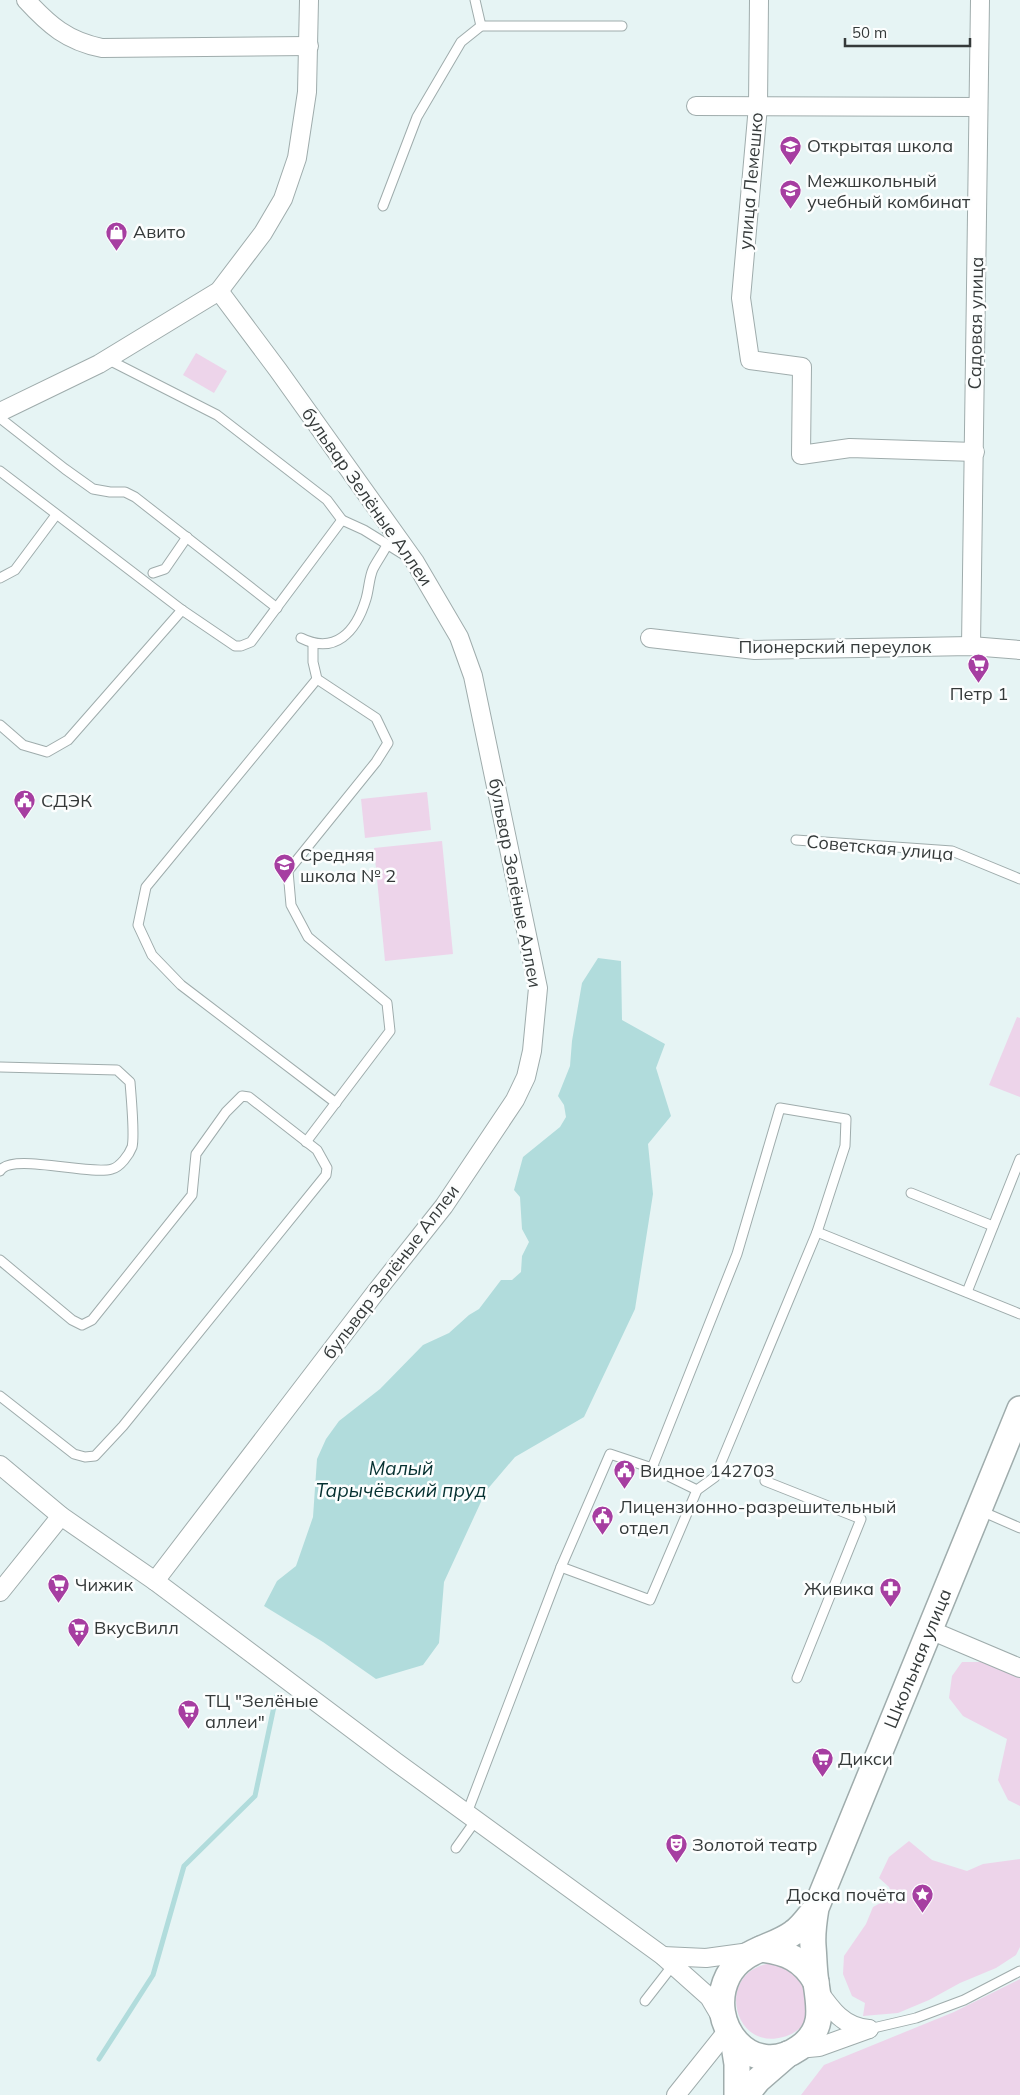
<svg xmlns="http://www.w3.org/2000/svg" width="1020" height="2095" font-family="Mulish,sans-serif">
	<style>
		.green { fill: #edd4ea }
		.water { fill: #b1dcdc }
		.lines { fill: none; stroke-linecap: round; stroke-linejoin: round }
		.stream { stroke: #b1dcdc; stroke-width: 5 }
		.lane-casing { stroke: #9facac; stroke-width: 11 }
		.street-casing { stroke: #9facac; stroke-width: 20 }
		.secondary-casing { stroke: #9facac; stroke-width: 28 }
		.lane { stroke: #fff; stroke-width: 9 }
		.street { stroke: #fff; stroke-width: 18 }
		.secondary { stroke: #fff; stroke-width: 25 }
		.labels { text-anchor: middle; stroke-width: 5; stroke-linejoin: round; paint-order: stroke }
		.poi-label { font-size: 18px; fill: #353a3a; stroke: #fcfefe; text-anchor: start }
		.street-label { font-size: 18px; fill: #353a3a; stroke: #fcfefe }
		.water-label { font-size: 19px; font-style: italic; fill: #053131; stroke: #fcfefe }
	</style>
	<rect width="100%" height="100%" fill="#e6f4f4"/>
	<g class="green">
		<polygon points="196,353 227,371 214,393 183,375"/>
		<polygon points="427,792 431,830 365,838 361,799"/>
		<polygon points="442,841 453,954 385,961 374,848"/>
		<polygon points="1017,1017 1020,1018 1020,1097 989,1085"/>
		<polygon points="962,1662 981,1662 1020,1677 1020,1806 1008,1800 998,1780 1007,1739 963,1716 949,1698 952,1676"/>
		<polygon points="909,1841 932,1860 967,1871 983,1864 1020,1859 1020,1947 1016,1955 996,1968 960,1983 929,2000 898,2013 863,2016 865,2003 852,1996 843,1974 844,1956 866,1924 873,1907 893,1896 889,1887 879,1878 889,1857"/>
		<path d="M 773,1963 L 788,1966 L 810,1991 C 808,2000 809,2013 805,2021 C 801,2029 792,2035 783,2037 C 732,2052 714,1969 773,1963 Z"/>
		<polygon points="1020,1979 1020,2095 801,2095 824,2065 954,2012"/>
	</g>
	<polygon class="water" points="598,958 621,961 622,1020 665,1044 656,1068 671,1116 648,1144 653,1194 635,1309 584,1417 515,1457 486,1491 444,1582 439,1643 423,1665 376,1679 323,1642 264,1606 277,1581 296,1566 313,1517 317,1459 326,1439 339,1421 380,1389 423,1345 449,1333 469,1315 479,1309 501,1280 512,1280 521,1272 522,1256 529,1242 522,1229 520,1197 514,1190 523,1157 560,1127 566,1117 564,1105 558,1096 570,1066 572,1041 582,983"/>
	<g class="lines">
		<polyline class="stream" points="99,2059 153,1975 184,1866 255,1796 276,1697"/>
		<defs>
			<g id="lane">
				<polyline points="475,0 481,26"/>
				<polyline points="383,206 417,117 461,42 481,26 622,26"/>
				<polyline points="107,359 217,415 327,500 342,520"/>
				<polyline points="0,418 65,469 93,489 110,492 125,492 135,497 277,608"/>
				<polyline points="0,471 182,610 235,646 241,646 251,642 342,520 364,530 406,556"/>
				<polyline points="153,573 165,569 187,537"/>
				<polyline points="0,578 15,570 56,515"/>
				<path d="M 301,638 C 335,655 356,632 366,599 C 369,589 369,578 373,569 C 377,561 383,553 387,545"/>
				<polyline points="317,679 146,887 138,925 152,955 181,985 336,1103"/>
				<polyline points="0,725 23,745 47,752 68,740 182,610"/>
				<polyline points="796,840 952,851 1020,879"/>
				<path d="M 0,1067 L 117,1070 L 130,1082 C 131,1096 135,1136 132,1147 C 129,1155 120,1167 112,1169 C 89,1176 11,1152 0,1171"/>
				<polyline points="306,1142 390,1031 387,1003 308,937 291,905 288,871 376,762 388,743 376,718 317,679 313,662 313,643"/>
				<polyline points="911,1193 993,1226"/>
				<polyline points="817,1232 1020,1314"/>
				<polyline points="0,1260 72,1320 82,1325 92,1320 192,1195 196,1154 226,1112 242,1096 249,1097 317,1150 327,1168 326,1175 123,1426 95,1456 85,1457 74,1454 0,1396"/>
				<polyline points="967,1292 1020,1159"/>
				<polyline points="765,1481 861,1519 797,1678"/>
				<polyline points="979,1510 1020,1528"/>
				<polyline points="561,1567 650,1600 697,1490 715,1477 817,1232 845,1146 846,1119 780,1108 737,1254 652,1468"/>
				<polyline points="467,1813 561,1567 610,1454 652,1468 697,1490"/>
				<polyline points="456,1848 476,1820"/>
				<polyline points="645,2001 673,1965"/>
				<polyline points="869,2029 916,2018 964,2000 1020,1971"/>
			</g>
			<g id="street">
				<path d="M 26,0 C 49,25 67,41 102,48 L 309,46"/>
				<polyline points="759,0 758,106 741,298 750,360 802,367 801,455 850,448 975,452"/>
				<polyline points="696,106 978,107"/>
				<polyline points="0,412 99,364 219,291 263,233 283,199 297,158 307,92 309,0"/>
				<polyline points="650,638 755,650 971,646 1020,650"/>
				<polyline points="971,646 980,0"/>
				<polyline points="0,1465 61,1516 155,1581 396,1762 663,1956 709,1997 722,2019"/>
				<polyline points="155,1581 375,1293 444,1206 515,1100 526,1077 532,1051 538,988 473,676 459,637 415,562 278,370 219,291"/>
				<polyline points="0,1592 61,1516"/>
				<polyline points="930,1630 1020,1668"/>
				<polyline points="663,1956 706,1958 750,1952"/>
				<path d="M 817,1989 C 831,2009 843,2027 869,2029"/>
				<polyline points="798,2049 819,2047 869,2029"/>
				<polyline points="676,2095 728,2030"/>
			</g>
			<g id="secondary">
				<path id="s1" d="M 816,1908 C 809,1916 802,1927 793,1933 C 771,1949 742,1949 728,1976 C 704,2024 752,2081 799,2048 C 824,2031 820,2009 816,1983 C 814,1971 814,1958 813,1946 C 812,1933 814,1920 816,1908 L 1020,1409"/>
				<path d="M 761,1949 C 786,1952 803,1959 816,1982"/>
				<polyline points="733,2039 737,2064 737,2095"/>
				<polyline points="746,2095 758,2080 788,2054"/>
			</g>
		</defs>
		<use href="#lane" class="lane-casing"/>
		<use href="#street" class="street-casing"/>
		<use href="#secondary" class="secondary-casing"/>
		<use href="#lane" class="lane"/>
		<use href="#street" class="street"/>
		<use href="#secondary" class="secondary"/>
	</g>
	<defs>
		<symbol id="school-pin" viewBox="-11 -11 22 30"><path d="M0 17L-7.5 6A9.5 9.5 0 1 1 7.5 6Z" fill="#a63ea1" stroke="#fcfefe"/><path d="M0-5L7-2L0 1L-7-2ZM-4 1L0 2.5L4 1V4Q0 6-4 4Z" fill="#fff"/></symbol>
		<symbol id="shop-pin" viewBox="-11 -11 22 30"><path d="M0 17L-7.5 6A9.5 9.5 0 1 1 7.5 6Z" fill="#a63ea1" stroke="#fcfefe"/><path d="M-5-2.5h2.3a2.7 3.5 0 0 1 5.4 0H5L5.5 6h-11ZM-1.5-2.5h3a1.5 2.3 0 0 0-3 0Z" fill="#fff"/></symbol>
		<symbol id="supermarket-pin" viewBox="-11 -11 22 30"><path d="M0 17L-7.5 6A9.5 9.5 0 1 1 7.5 6Z" fill="#a63ea1" stroke="#fcfefe"/><path d="M-6-5.5h2.5l.6 2H6L4.5 2H-2.5L-4.4-4H-6ZM-1.5 3.2a1.3 1.3 0 1 0 .1 0ZM3 3.2a1.3 1.3 0 1 0 .1 0Z" fill="#fff"/></symbol>
		<symbol id="civic-pin" viewBox="-11 -11 22 30"><path d="M0 17L-7.5 6A9.5 9.5 0 1 1 7.5 6Z" fill="#a63ea1" stroke="#fcfefe"/><path d="M-.6-6.5H3V-4.5H.6V-3L4-1V1h2V6H-6V1h2V-1L-.6-3ZM-1.2 2.5V6h2.4V2.5Z" fill="#fff"/></symbol>
		<symbol id="pharmacy-pin" viewBox="-11 -11 22 30"><path d="M0 17L-7.5 6A9.5 9.5 0 1 1 7.5 6Z" fill="#a63ea1" stroke="#fcfefe"/><path d="M-2-6h4v4h4v4h-4v4h-4v-4h-4v-4h4Z" fill="#fff"/></symbol>
		<symbol id="theatre-pin" viewBox="-11 -11 22 30"><path d="M0 17L-7.5 6A9.5 9.5 0 1 1 7.5 6Z" fill="#a63ea1" stroke="#fcfefe"/><path d="M-5-5.5Q0-4 5-5.5V0Q5 5 0 6Q-5 5-5 0ZM-3.3-2.5H-1v1.5H-3.3ZM1-2.5H3.3v1.5H1ZM-2.8 1Q0 5.5 2.8 1Z" fill="#fff"/></symbol>
		<symbol id="sight-pin" viewBox="-11 -11 22 30"><path d="M0 17L-7.5 6A9.5 9.5 0 1 1 7.5 6Z" fill="#a63ea1" stroke="#fcfefe"/><path d="M0-6L1.8-2.2L6-1.7L2.9 1.2L3.7 5.4L0 3.3L-3.7 5.4L-2.9 1.2L-6-1.7L-1.8-2.2Z" fill="#fff"/></symbol>
	</defs>
	<g fill-rule="evenodd">
		<use href="#school-pin" x="778" y="134" width="25" height="34"/>
		<use href="#school-pin" x="778" y="178" width="25" height="34"/>
		<use href="#shop-pin" x="104" y="220" width="25" height="34"/>
		<use href="#supermarket-pin" x="966" y="652" width="25" height="34"/>
		<use href="#civic-pin" x="12" y="788" width="25" height="34"/>
		<use href="#school-pin" x="272" y="852" width="25" height="34"/>
		<use href="#civic-pin" x="612" y="1458" width="25" height="34"/>
		<use href="#civic-pin" x="590" y="1504" width="25" height="34"/>
		<use href="#supermarket-pin" x="46" y="1572" width="25" height="34"/>
		<use href="#pharmacy-pin" x="878" y="1576" width="25" height="34"/>
		<use href="#supermarket-pin" x="66" y="1616" width="25" height="34"/>
		<use href="#supermarket-pin" x="176" y="1698" width="25" height="34"/>
		<use href="#supermarket-pin" x="810" y="1746" width="25" height="34"/>
		<use href="#theatre-pin" x="664" y="1832" width="25" height="34"/>
		<use href="#sight-pin" x="910" y="1882" width="25" height="34"/>
	</g>
	<g class="labels">
		<g class="poi-label">
			<text x="807" y="152">Открытая школа</text>
			<text x="807" y="187">Межшкольный<tspan x="807" dy="21">учебный комбинат</tspan></text>
			<text x="133" y="238">Авито</text>
			<text x="979" y="700" text-anchor="middle">Петр 1</text>
			<text x="41" y="807">СДЭК</text>
			<text x="300" y="861">Средняя<tspan x="300" dy="21">школа № 2</tspan></text>
			<text x="640" y="1477">Видное 142703</text>
			<text x="619" y="1513">Лицензионно-разрешительный<tspan x="619" dy="21">отдел</tspan></text>
			<text x="75" y="1591">Чижик</text>
			<text x="874" y="1595" text-anchor="end">Живика</text>
			<text x="94" y="1634">ВкусВилл</text>
			<text x="205" y="1707">ТЦ "Зелёные<tspan x="205" dy="21">аллеи"</tspan></text>
			<text x="838" y="1765">Дикси</text>
			<text x="692" y="1851">Золотой театр</text>
			<text x="906" y="1901" text-anchor="end">Доска почёта</text>
		</g>
		<g class="street-label">
			<text transform="translate(751 181) rotate(-85)" y="6">улица Лемешко</text>
			<text transform="translate(976 323) rotate(-89)" y="6">Садовая улица</text>
			<text transform="translate(367 497) rotate(55)" y="6">бульвар Зелёные Аллеи</text>
			<text x="835" y="653">Пионерский переулок</text>
			<text transform="translate(880 848) rotate(5)" y="6">Советская улица</text>
			<text transform="translate(515 883) rotate(79)" y="6">бульвар Зелёные Аллеи</text>
			<text transform="translate(391 1272) rotate(-53)" y="6">бульвар Зелёные Аллеи</text>
			<text dy="6" stroke="none"><textPath href="#s1" startOffset="670">Школьная улица</textPath></text>
		</g>
		<g class="water-label">
			<text x="401" y="1475">Малый<tspan x="401" dy="22">Тарычёвский пруд</tspan></text>
		</g>
	</g>
	<path d="M845 38v8h125v-8" fill="none" stroke="#353a3a" stroke-width="2.5"/>
	<text x="852" y="38" font-size="15" fill="#353a3a" stroke="#fcfefe" stroke-width="4" paint-order="stroke">50 m</text>
</svg>
